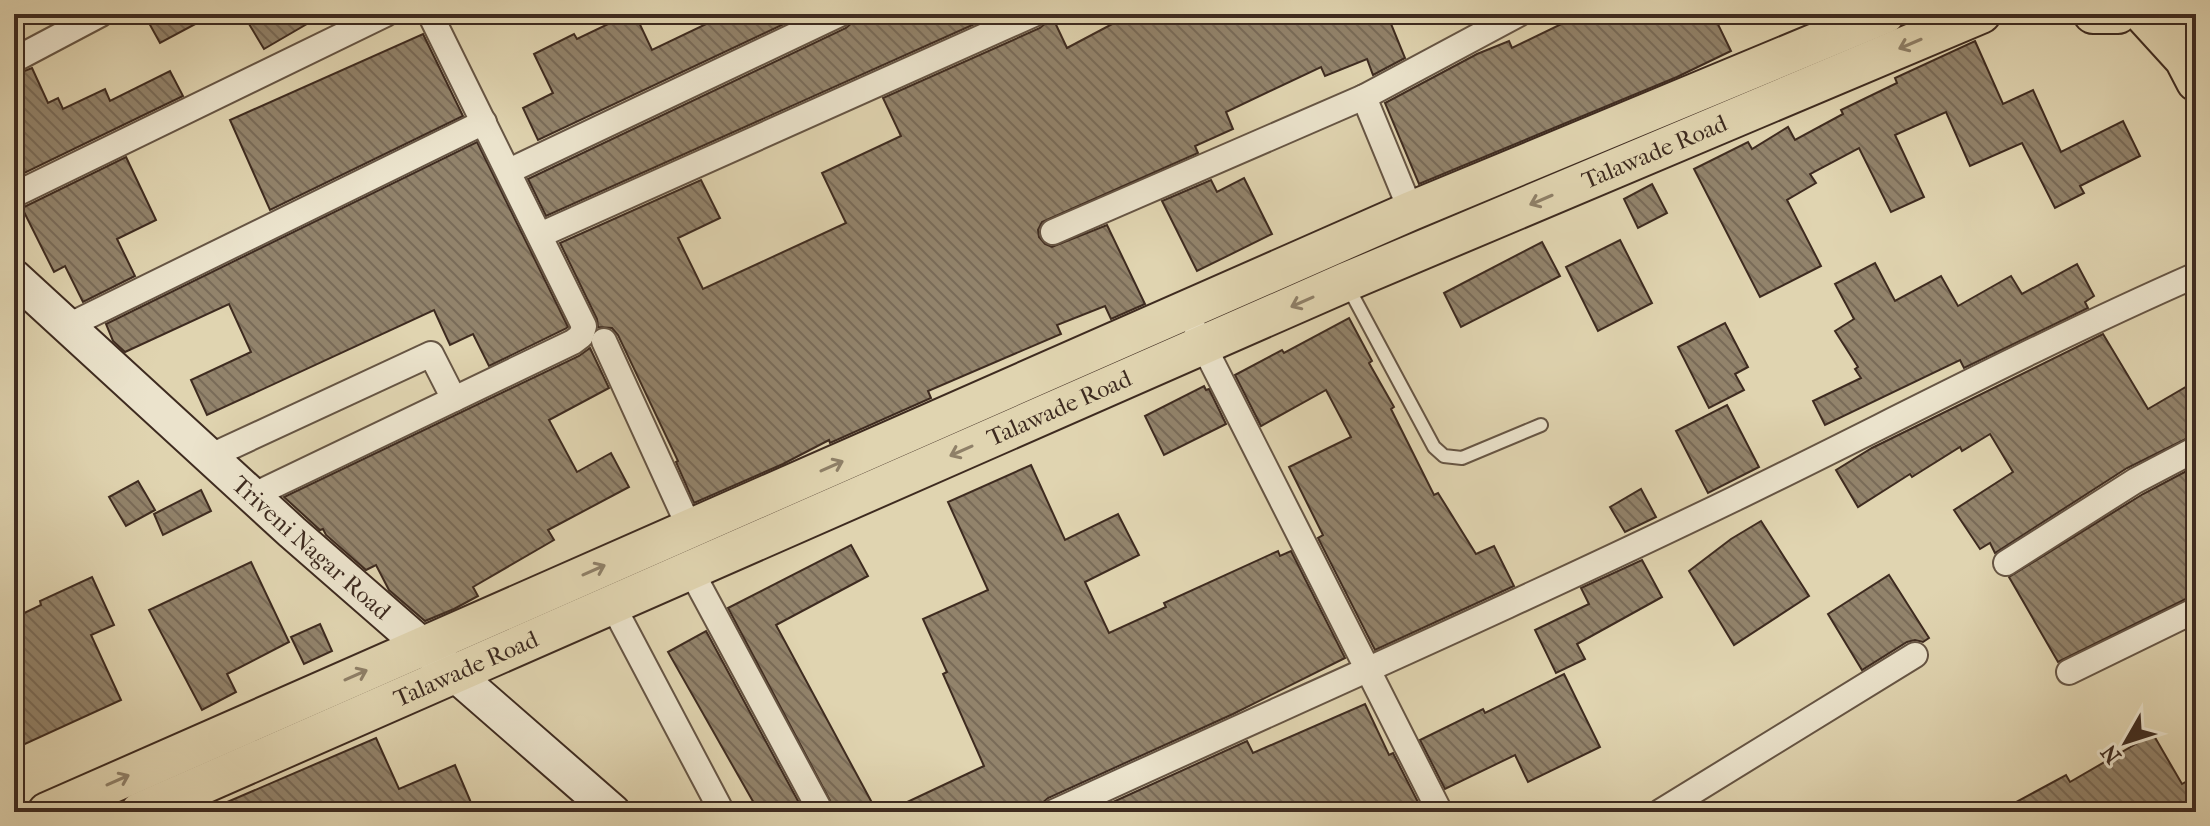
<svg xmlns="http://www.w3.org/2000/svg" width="2210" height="826" font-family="'IM FELL French Canon',serif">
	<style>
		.building { fill: url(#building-back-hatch); stroke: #3e2b20; stroke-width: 2 }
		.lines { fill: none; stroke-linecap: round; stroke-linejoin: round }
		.lane-casing { stroke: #654; stroke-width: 16 }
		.street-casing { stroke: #654; stroke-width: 28 }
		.secondary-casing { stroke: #3e2b20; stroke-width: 38 }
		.primary-casing { stroke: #3e2b20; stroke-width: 42 }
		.lane { stroke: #ebe3cc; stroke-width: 12 }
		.street { stroke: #ebe3cc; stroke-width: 24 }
		.secondary { stroke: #ebe3cc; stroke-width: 34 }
		.primary { stroke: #e0d4b0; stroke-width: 38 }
		.oneway { stroke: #8f8068 }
		.labels { text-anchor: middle; stroke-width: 6; stroke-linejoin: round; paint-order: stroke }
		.street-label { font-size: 24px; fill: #3e2b20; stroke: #ebe3cc }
	</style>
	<defs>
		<pattern id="building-back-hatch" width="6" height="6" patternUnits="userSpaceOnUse" patternTransform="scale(2)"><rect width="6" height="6" fill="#92836b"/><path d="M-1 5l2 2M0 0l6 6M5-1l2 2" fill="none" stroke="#796b58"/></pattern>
	</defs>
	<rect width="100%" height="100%" fill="#e0d4b0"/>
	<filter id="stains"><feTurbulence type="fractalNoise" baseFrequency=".0025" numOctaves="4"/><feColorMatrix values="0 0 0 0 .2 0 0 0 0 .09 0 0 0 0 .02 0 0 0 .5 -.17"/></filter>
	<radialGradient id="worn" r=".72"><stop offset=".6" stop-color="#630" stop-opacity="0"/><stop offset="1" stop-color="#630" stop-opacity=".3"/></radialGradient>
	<g class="building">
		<polygon points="144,14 214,14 160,43"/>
		<polygon points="243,14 324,14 264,49"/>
		<polygon points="629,14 635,14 652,50 727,14 805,14 538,140 523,108 553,93 534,54 574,34 577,39"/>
		<polygon points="855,14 997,14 546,216 528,179 846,28 853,22"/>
		<polygon points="1049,14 1051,14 1067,48 1131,14 1387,14 1405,58 1373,75 1367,59 1325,76 1321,67 1226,112 1233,129 1195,146 1198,153 1042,222 1038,230 1039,237 1045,244 1052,247 1107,225 1145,304 1111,319 1105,306 1057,325 1061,334 928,391 931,398 830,443 829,440 783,464 694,503 676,462 678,461 618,335 612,328 598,327 597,319 560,243 701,180 720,218 678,238 703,289 846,223 822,173 901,136 883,98 1040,28 1047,22"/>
		<polygon points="1582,14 1713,14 1731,51 1677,77 1419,184 1385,103 1477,54 1509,41 1512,48"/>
		<polygon points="423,34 463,116 270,210 230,120"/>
		<polygon points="1975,41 2003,104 2033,90 2061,152 2123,121 2140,156 2080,186 2084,193 2055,208 2022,143 1970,166 1946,112 1895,135 1924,197 1891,212 1859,148 1810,174 1816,183 1787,200 1821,266 1760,297 1694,169 1748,142 1752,149 1788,127 1795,140 1843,114 1841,110 1897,83 1895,78"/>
		<polygon points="32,68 48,103 58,98 63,109 105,89 110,101 170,71 183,96 14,178 14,75"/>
		<polygon points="477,142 568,327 565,329 489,366 473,334 450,345 434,310 207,415 191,380 251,352 229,304 125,352 113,341 106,324"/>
		<polygon points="126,157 156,220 117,239 135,276 83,302 65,266 54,272 22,208"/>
		<polygon points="1244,178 1272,234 1197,271 1162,201 1211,180 1217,192"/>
		<polygon points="1652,184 1667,213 1638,228 1624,199"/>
		<polygon points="1620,240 1652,303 1598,331 1566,267"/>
		<polygon points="1542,242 1560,276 1461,327 1444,293"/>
		<polygon points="1875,263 1895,301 1941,276 1958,306 2011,276 2022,294 2077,264 2094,296 2085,302 2088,308 1964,368 1960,360 1825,425 1813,401 1861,378 1855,369 1858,367 1835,331 1854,319 1835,284"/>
		<polygon points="1349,318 1372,361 1369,363 1394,407 1391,409 1434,495 1438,493 1476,554 1494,546 1514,586 1375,650 1318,538 1323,535 1289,467 1351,437 1326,390 1261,426 1235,375 1282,350 1284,353"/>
		<polygon points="1725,323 1748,367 1735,374 1744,390 1709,408 1678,347"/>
		<polygon points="2103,334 2148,409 2196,381 2196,434 2127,468 1995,553 1990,543 1980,549 1954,510 2013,472 1990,434 1962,451 1960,447 1912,477 1910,474 1858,507 1836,470 1872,448"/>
		<polygon points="590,348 609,388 549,420 577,472 611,453 629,487 548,530 554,540 473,587 478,596 454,609 425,621 389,590 376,565 366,570 326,535 323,529 320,530 284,497 579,356"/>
		<polygon points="1204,386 1206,390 1209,389 1226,424 1164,455 1145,416"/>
		<polygon points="1727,405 1759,467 1708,493 1676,431"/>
		<polygon points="1031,465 1065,540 1118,514 1139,555 1085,582 1109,633 1166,607 1164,603 1278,551 1280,556 1291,551 1345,658 1233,714 1048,798 1041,804 1039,812 886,812 984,766 943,674 947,672 923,619 988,590 948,502"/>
		<polygon points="2196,466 2196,594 2058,662 2009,577 2143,494"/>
		<polygon points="138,481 155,510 126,526 109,497"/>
		<polygon points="1641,489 1656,517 1625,532 1610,507"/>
		<polygon points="201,490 211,511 163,535 154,514"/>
		<polygon points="1761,521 1809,596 1734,645 1689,571 1731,539"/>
		<polygon points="851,545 868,576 776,625 877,812 836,812 728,608"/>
		<polygon points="1642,560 1662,597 1577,644 1585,659 1556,673 1535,630 1589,604 1581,588"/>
		<polygon points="251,562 289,642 227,674 236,692 202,710 149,610"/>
		<polygon points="1889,575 1929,638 1923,642 1915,640 1907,642 1862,670 1828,614"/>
		<polygon points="92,577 114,625 91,635 121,700 14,749 14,618 41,605 40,601"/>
		<polygon points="320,624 332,651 304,664 291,637"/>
		<polygon points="706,631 804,812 759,812 668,652"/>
		<polygon points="1564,674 1600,747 1528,782 1515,755 1445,789 1420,740 1483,709 1485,713"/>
		<polygon points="1365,704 1389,755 1393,753 1423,812 1119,812 1113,802 1247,741 1253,753"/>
		<polygon points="2153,734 2182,784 2196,776 2196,812 1998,812 2066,775 2070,782"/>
		<polygon points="376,738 399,789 455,765 475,812 204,812"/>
	</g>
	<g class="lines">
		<defs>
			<polyline id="lane" points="1347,285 1434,447 1444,456 1462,458 1541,425"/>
			<g id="street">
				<polyline points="14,60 101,14"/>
				<polyline points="1364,97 1411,211"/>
				<polyline points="509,171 840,14"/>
				<polyline points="14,195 386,14"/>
				<polyline points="1053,232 1364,97 1519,14"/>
				<polyline points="540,235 1034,14"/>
				<polyline points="68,326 484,122"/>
				<polyline points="1197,333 1440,812"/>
				<polyline points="604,341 690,529"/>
				<polyline points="209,457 431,354 454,399"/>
				<polyline points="252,496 573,342 581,336 584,326 430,14"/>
				<polyline points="2006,563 2135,481 2196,449"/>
				<polyline points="690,569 821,812"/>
				<polyline points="612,604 722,812"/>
				<polyline points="2069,672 2196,610"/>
				<path d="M 1054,812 C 1280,708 1509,608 1734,499 C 1888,424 2039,344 2196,275"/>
				<polyline points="1660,812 1915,655"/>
			</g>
			<g id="secondary">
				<path id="s1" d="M 14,277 L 292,532 L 613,812"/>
			</g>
			<g id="primary">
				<polyline points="2093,14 2118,14"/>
				<polyline points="2143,14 2184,59 2196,82"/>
				<polyline points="2184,14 2196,24"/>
				<polyline points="47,812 1411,211 1885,14"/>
				<path id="s2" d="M 140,812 L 1346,282 L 1981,14"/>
			</g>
		</defs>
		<use href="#lane" class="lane-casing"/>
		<use href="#street" class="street-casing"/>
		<use href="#secondary" class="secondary-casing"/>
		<use href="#primary" class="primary-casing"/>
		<use href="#lane" class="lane"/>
		<use href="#street" class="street"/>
		<use href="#secondary" class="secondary"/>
		<use href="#primary" class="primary"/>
	</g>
	<defs><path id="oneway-shaft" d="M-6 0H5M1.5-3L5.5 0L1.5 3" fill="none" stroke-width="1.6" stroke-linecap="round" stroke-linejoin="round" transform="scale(2)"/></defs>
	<g class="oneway">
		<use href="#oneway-shaft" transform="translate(1910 44) rotate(157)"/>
		<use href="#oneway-shaft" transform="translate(1541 200) rotate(157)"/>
		<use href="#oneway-shaft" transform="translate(1302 302) rotate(156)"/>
		<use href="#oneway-shaft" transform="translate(961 451) rotate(156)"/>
		<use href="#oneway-shaft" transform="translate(832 466) rotate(-24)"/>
		<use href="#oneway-shaft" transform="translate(594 570) rotate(-24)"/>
		<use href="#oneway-shaft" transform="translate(356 675) rotate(-24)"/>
		<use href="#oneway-shaft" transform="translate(118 780) rotate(-24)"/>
	</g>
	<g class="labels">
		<g class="street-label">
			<text dy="8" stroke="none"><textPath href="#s2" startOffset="1652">Talawade Road</textPath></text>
			<text dy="8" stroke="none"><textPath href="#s2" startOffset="1004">Talawade Road</textPath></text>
			<text dy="8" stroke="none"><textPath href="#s1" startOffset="402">Triveni Nagar Road</textPath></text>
			<text dy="8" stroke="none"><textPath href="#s2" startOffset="356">Talawade Road</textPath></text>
		</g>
	</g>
	<rect width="2210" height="826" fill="none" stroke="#e0d4b0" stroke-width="48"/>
	<rect x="16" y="16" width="2178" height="794" fill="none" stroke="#3e2b20" stroke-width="4"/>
	<rect x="24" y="24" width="2162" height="778" fill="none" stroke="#3e2b20" stroke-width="2"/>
	<g transform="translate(2126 742) rotate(231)" stroke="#ebe3cc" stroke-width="6" paint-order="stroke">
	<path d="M0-6L14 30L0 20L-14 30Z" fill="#3e2b20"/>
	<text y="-12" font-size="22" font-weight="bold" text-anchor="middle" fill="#3e2b20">N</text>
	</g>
	<rect width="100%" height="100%" filter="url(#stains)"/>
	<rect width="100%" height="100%" fill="url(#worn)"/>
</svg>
